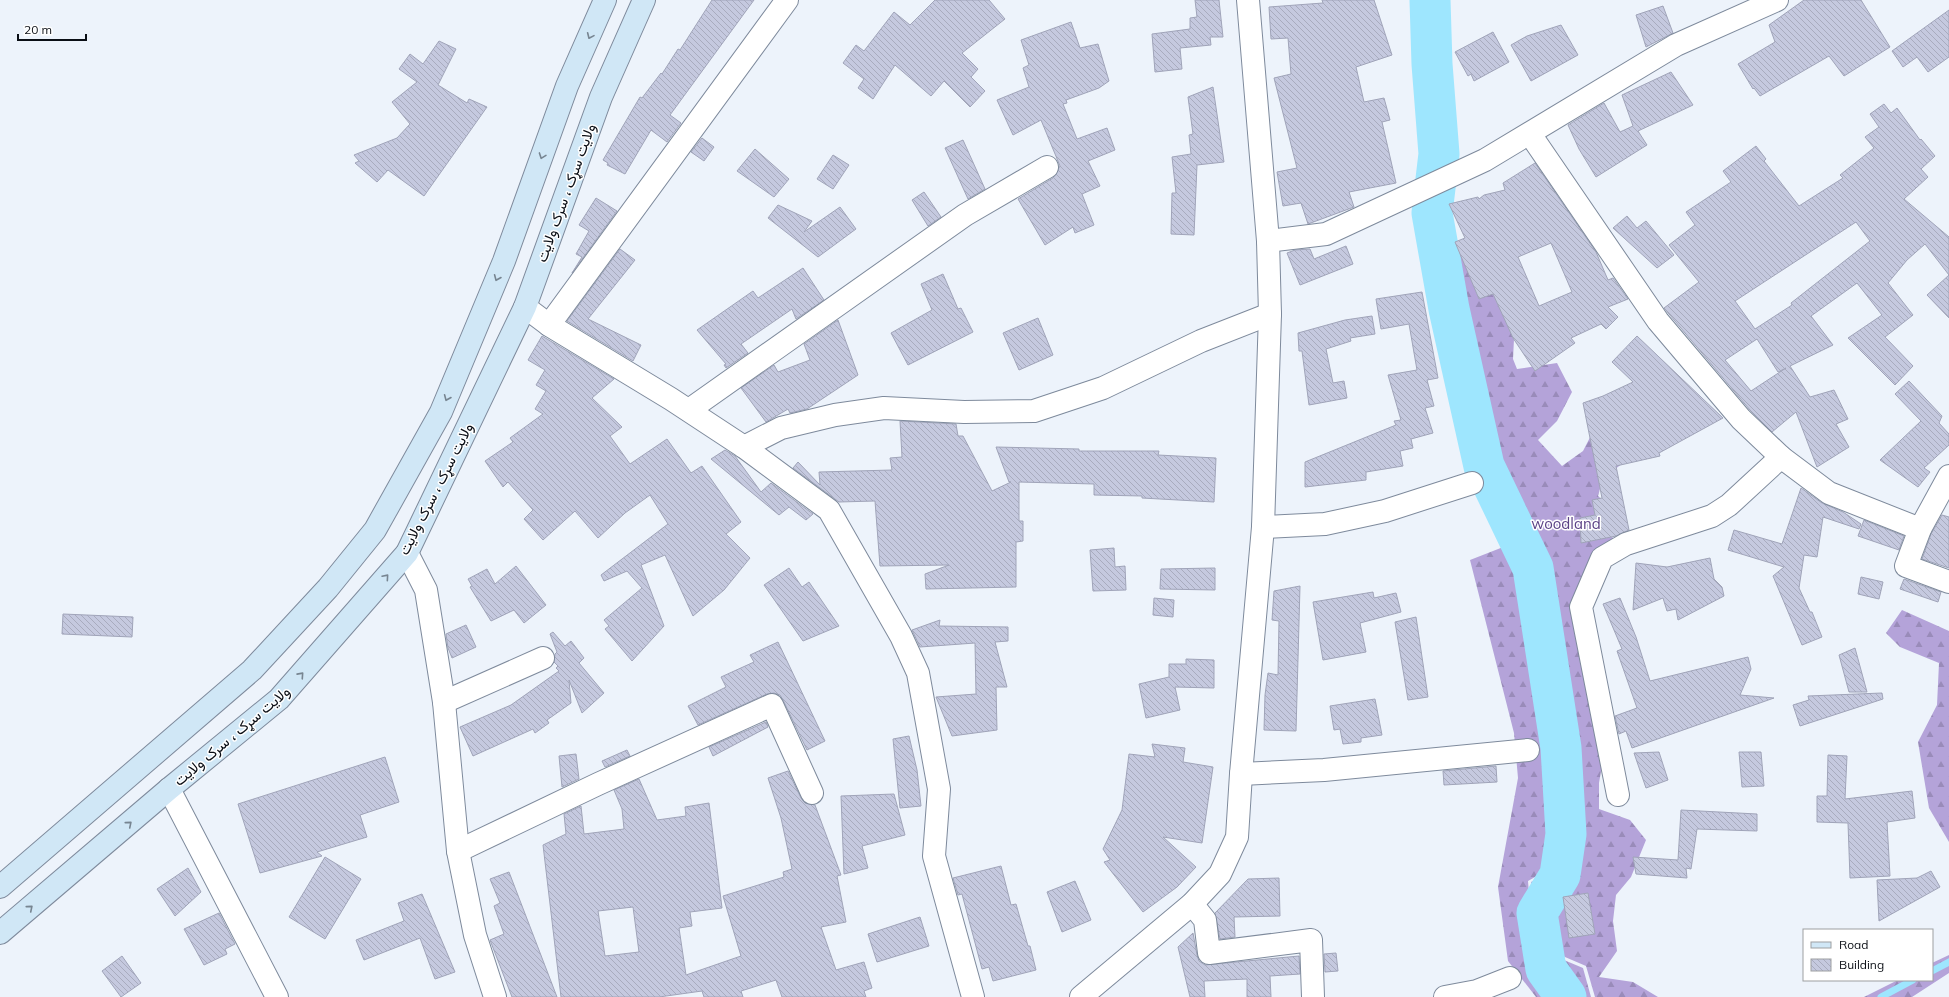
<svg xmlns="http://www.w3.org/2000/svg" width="1949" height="997" font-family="Mulish,Vazirmatn,sans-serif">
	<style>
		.forest { fill: url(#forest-firs) }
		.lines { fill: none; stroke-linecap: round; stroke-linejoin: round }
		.stream { stroke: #9ee6fe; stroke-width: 7 }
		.river { stroke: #9ee6fe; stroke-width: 41 }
		.building { fill: url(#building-back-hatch); stroke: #a0a4b9; fill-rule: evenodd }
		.minor-casing { stroke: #7e8a9c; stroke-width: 24 }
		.secondary-casing { stroke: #7e8a9c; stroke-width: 24 }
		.minor { stroke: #fff; stroke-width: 22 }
		.secondary { stroke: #d0e7f6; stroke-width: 22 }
		.oneway { stroke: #778591 }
		.labels { text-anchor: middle; stroke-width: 3; stroke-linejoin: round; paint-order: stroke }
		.street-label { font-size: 15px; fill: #0a0e15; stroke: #fff }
		.park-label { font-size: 15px; fill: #5c4386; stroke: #fff }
	</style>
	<defs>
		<pattern id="forest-firs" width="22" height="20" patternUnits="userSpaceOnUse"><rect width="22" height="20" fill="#b4a3d9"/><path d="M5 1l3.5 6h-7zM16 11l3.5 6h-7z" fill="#998bb9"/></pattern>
		<pattern id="building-back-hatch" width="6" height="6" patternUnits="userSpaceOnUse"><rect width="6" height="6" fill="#c5c9df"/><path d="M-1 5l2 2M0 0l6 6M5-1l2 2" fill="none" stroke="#a8abbe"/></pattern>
	</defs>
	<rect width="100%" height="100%" fill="#edf3fb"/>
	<g class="forest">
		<polygon points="1471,242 1514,339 1513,359 1517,369 1557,363 1572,392 1557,421 1538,440 1562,466 1583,451 1601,416 1630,458 1603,478 1598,496 1619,515 1610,536 1622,543 1581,602 1604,754 1599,783 1599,809 1630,820 1646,840 1631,877 1616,895 1613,921 1617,951 1599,977 1633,982 1658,997 1595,997 1586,966 1537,945 1531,882 1577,858 1561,789 1578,778 1573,761 1567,756 1535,562 1498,466 1486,423 1477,412 1467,334 1452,307 1445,263"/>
		<polygon points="1516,542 1530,572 1540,611 1530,675 1559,734 1545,760 1572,856 1528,881 1533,947 1583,968 1591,997 1536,997 1508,961 1498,887 1518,778 1514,733 1470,560"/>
		<polygon points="1902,610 1949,631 1949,842 1929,808 1918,742 1937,705 1939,663 1900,647 1886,633"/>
		<polygon points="1949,955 1949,973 1912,997 1864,997 1898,980 1932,980 1932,963"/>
	</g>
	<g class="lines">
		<g class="stream">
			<polyline points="1932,971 1949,962"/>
			<polyline points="1881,997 1913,980"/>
		</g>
		<polyline class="river" points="1430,0 1432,64 1439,154 1432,213 1449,309 1484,466 1533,568 1561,748 1566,834 1560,875 1537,913 1546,969 1566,997"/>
	</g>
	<g class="building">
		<polygon points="712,0 754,0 670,115 681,123 667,142 651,130 625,174 607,165 608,163 603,160 640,97 642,98 661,73 662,74 678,49 680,50"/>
		<polygon points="935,0 989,0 1005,19 962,53 978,69 971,77 985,91 970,107 944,81 931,96 895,65 873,99 858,88 864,79 843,63 856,45 864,51 894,12 910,25"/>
		<polygon points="1195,0 1219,0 1223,37 1210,37 1211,45 1180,48 1182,69 1155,72 1152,34 1190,29 1190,18 1197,17"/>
		<polygon points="1322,0 1374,0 1392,55 1356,67 1364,102 1384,98 1390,120 1382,122 1396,183 1349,192 1354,207 1308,224 1301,203 1283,206 1277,172 1297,168 1274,78 1291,74 1288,38 1271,39 1269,7 1323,3"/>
		<polygon points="1804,0 1861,0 1890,47 1844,76 1829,56 1760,96 1754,88 1753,89 1738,64 1775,42 1769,25"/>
		<polygon points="1663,6 1673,33 1646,47 1636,15"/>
		<polygon points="1949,10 1949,57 1928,72 1917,57 1903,67 1892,51"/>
		<polygon points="1071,22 1080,48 1098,44 1109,81 1099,88 1066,100 1067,103 1063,104 1077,139 1107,128 1115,150 1088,161 1100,186 1082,194 1094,225 1075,233 1073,227 1045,245 1018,199 1053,178 1060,166 1041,120 1013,135 997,100 1029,87 1023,68 1029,65 1021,40"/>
		<polygon points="1561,25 1578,55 1531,81 1511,45 1527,36"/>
		<polygon points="1493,32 1509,62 1474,81 1471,74 1468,76 1455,52"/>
		<polygon points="439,41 456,49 438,85 467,103 469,99 487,107 424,196 388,170 377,182 355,163 359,161 354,155 397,138 410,124 392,102 417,82 399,69 410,54 423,64"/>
		<polygon points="1671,72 1693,105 1638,131 1647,145 1596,177 1579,149 1568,125 1604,103 1620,132 1633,126 1622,95"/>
		<polygon points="1213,87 1224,162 1197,165 1194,235 1171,234 1172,193 1176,193 1172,157 1191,154 1189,135 1193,134 1188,97"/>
		<path d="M 1884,104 L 1891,113 L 1897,108 L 1920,140 L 1921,139 L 1935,156 L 1921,169 L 1928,177 L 1904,199 L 1949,237 L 1949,318 L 1927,295 L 1949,275 L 1925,244 L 1907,260 L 1888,283 L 1913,315 L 1885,337 L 1913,366 L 1895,385 L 1848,338 L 1882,315 L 1857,283 L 1811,316 L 1833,345 L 1790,366 L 1810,397 L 1834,390 L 1848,419 L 1836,424 L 1849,447 L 1817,467 L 1796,412 L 1772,432 L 1750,410 L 1664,308 L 1699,282 L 1669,245 L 1695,225 L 1686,212 L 1731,182 L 1723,171 L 1756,146 L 1766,159 L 1764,161 L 1799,206 L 1843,178 L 1840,175 L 1874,148 L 1865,137 L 1879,127 L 1870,114 ZM 1856,222 L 1870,241 L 1791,303 L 1792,305 L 1755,329 L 1735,301 ZM 1757,339 L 1778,372 L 1786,368 L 1751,391 L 1725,360 Z"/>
		<polygon points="702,138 714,147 704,161 691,152"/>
		<polygon points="963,140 985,189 968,199 945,148"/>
		<polygon points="755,149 789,179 774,197 737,171"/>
		<polygon points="833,155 849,165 833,189 817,179"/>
		<path d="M 1535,163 L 1596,252 L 1608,280 L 1613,278 L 1628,299 L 1608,307 L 1618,317 L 1606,329 L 1601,324 L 1571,338 L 1575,343 L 1535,371 L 1513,338 L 1493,294 L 1479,299 L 1455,242 L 1465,238 L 1449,204 L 1478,197 L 1479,199 L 1484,195 L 1505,190 L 1503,183 ZM 1551,243 L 1572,292 L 1539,306 L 1518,257 Z"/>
		<polygon points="924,192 941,217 928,226 912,200"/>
		<polygon points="596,198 617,211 572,273 582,257 576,254 589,231 579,225"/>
		<polygon points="778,205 812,221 804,232 840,207 856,229 818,257 768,218"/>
		<polygon points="1627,216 1637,228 1646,221 1674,255 1657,268 1613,228"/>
		<polygon points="1346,246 1353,264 1300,285 1287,253 1295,250 1310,249 1314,259"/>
		<polygon points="620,249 635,260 588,319 641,345 633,361 567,321"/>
		<polygon points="803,268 824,300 796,319 792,309 741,344 748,353 726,368 724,365 726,364 697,330 753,291 758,298"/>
		<polygon points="943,274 958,309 961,308 973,332 908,365 891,333 932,310 921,284"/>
		<polygon points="1422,292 1438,378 1427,380 1434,406 1425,408 1433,433 1411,439 1413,448 1400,451 1403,466 1366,472 1366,480 1305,487 1305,462 1396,425 1394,421 1401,420 1388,375 1417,370 1409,324 1381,329 1376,299"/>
		<polygon points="1372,316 1375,334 1350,338 1351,341 1326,349 1333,383 1344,381 1347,398 1309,405 1302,351 1299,351 1298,333 1345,320"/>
		<polygon points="1038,318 1053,355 1019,370 1003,333"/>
		<polygon points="838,320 858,375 807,409 790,413 788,409 766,422 741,388 774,365 778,372 810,360 804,344"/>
		<polygon points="542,336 614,379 592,398 622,427 610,436 630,464 667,439 691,473 702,466 741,522 726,534 750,558 724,590 693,616 665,555 641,565 664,626 632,661 605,629 609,626 604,620 642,588 627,571 604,581 601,575 668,524 650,495 625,513 598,538 575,511 543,540 524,519 533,510 508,482 503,487 485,461 513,442 510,438 543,414 535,409 546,391 536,385 545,370 528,360"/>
		<polygon points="1637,336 1723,418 1659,453 1660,456 1616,466 1629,530 1616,536 1581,543 1580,518 1595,515 1592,500 1602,498 1583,403 1603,396 1633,382 1612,362"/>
		<polygon points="1909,381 1942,416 1939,423 1949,434 1949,445 1924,468 1930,472 1918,487 1880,460 1921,421 1895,394"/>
		<polygon points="900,421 956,424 958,436 963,436 992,491 1011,482 1009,482 996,447 1079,449 1079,451 1159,451 1158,455 1216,458 1214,502 1142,498 1142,496 1094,495 1094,484 1019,482 1019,521 1023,521 1023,541 1016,542 1016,587 926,589 925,574 949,565 880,566 875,501 839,502 793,468 798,462 820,485 819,472 892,470 890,458 902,457"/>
		<polygon points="725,450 735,456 761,492 771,483 813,514 806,520 789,507 779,515 711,459"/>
		<polygon points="1801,488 1822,503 1843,512 1861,524 1859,529 1823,517 1817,557 1804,555 1799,588 1810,612 1812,612 1822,637 1802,645 1773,576 1784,567 1728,550 1734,530 1782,544"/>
		<polygon points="1942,515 1949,517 1949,568 1922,559 1931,534"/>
		<polygon points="1864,520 1904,536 1899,550 1858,536"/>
		<polygon points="1114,548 1115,567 1125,566 1126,590 1093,591 1090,550"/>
		<polygon points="1710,558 1714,579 1722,587 1724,596 1678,620 1676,609 1667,611 1663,598 1633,610 1636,563 1667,567"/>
		<polygon points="516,566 546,605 524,623 514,610 491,621 470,587 472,586 468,579 487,569 495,584"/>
		<polygon points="789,568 802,587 809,582 839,626 803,641 764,585"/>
		<polygon points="1215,568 1215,590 1160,589 1161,569"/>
		<polygon points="1861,577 1883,582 1879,599 1858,594"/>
		<polygon points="1904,579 1941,592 1938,602 1900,589"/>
		<polygon points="1300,586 1296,731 1264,730 1265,695 1268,673 1278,675 1279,621 1272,620 1274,591"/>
		<polygon points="1373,592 1374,598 1396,593 1401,612 1360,623 1366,652 1323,660 1313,602"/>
		<polygon points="1154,598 1174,600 1173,617 1153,615"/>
		<polygon points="1620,598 1636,637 1650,681 1748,657 1751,669 1740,695 1774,698 1632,748 1626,731 1619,734 1615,716 1637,708 1617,651 1622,649 1603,604"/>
		<polygon points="63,614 133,617 132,637 62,634"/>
		<polygon points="1416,617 1428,697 1408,700 1395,622"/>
		<polygon points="940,620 939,626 1008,627 1008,641 995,642 1007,687 996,687 997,730 952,736 936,697 976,694 975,643 920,647 912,630"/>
		<polygon points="466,625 476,647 452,658 448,648 446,634"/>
		<polygon points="553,632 565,646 571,641 584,658 579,663 604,693 582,713 569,680 571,703 547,720 549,723 535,733 533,729 473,756 460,727 511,705 559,671 556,668 558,666 554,662 555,654 557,652 550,634"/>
		<polygon points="778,642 825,741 807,750 783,700 780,695 774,693 767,694 698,725 688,706 726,687 721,677 754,662 750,655"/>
		<polygon points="1855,648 1867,692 1849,692 1839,655"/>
		<polygon points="1186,659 1214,660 1214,688 1175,687 1180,710 1146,718 1139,684 1169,677 1169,664 1186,664"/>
		<polygon points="1882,693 1883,699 1800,726 1793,705 1809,700 1808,696"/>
		<polygon points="1375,699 1382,735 1361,738 1361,742 1343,744 1340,729 1334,730 1330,706"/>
		<polygon points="766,722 768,727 713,756 709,747"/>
		<polygon points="909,736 917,770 921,806 900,808 893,739"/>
		<polygon points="1152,744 1185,748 1183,762 1213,767 1202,843 1163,837 1196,867 1177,887 1143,912 1104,862 1110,860 1103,849 1122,810 1129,754 1155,757"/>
		<polygon points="627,750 630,756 605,767 602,761"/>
		<polygon points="1659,752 1668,780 1646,788 1634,753"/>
		<polygon points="1739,752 1761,752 1764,786 1742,787"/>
		<polygon points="576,754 579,779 562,787 559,756"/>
		<polygon points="1828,755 1847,756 1845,799 1912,791 1915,818 1887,822 1890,876 1850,878 1848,823 1817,822 1817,796 1827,796"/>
		<polygon points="385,757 399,802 360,815 367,837 317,852 322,856 260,873 238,804"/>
		<polygon points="1496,766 1497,782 1444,785 1443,771"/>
		<path d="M 788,771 L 801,798 L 805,803 L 815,805 L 841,875 L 837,876 L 846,922 L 821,927 L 836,970 L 864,962 L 872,988 L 864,991 L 866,997 L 782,997 L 776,980 L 741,991 L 743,997 L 704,997 L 702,991 L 659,997 L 561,997 L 543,845 L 566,834 L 564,814 L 581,806 L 584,834 L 624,829 L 622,809 L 614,790 L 639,779 L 657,820 L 686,816 L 685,807 L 709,803 L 722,908 L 690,912 L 692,926 L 679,928 L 686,975 L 741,956 L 723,896 L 784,877 L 783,872 L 792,869 L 781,818 L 768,778 ZM 633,907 L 639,952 L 605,956 L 598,911 Z"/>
		<polygon points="894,794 905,835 862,846 868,868 844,874 841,796"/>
		<polygon points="1681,810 1757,814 1757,831 1697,829 1691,869 1686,868 1687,878 1636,874 1633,857 1678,860"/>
		<polygon points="325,857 361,879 325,939 289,917"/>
		<polygon points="1001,866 1011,905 1016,904 1028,946 1030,946 1036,970 993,981 989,967 982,969 962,894 958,895 953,878"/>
		<polygon points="188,868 201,892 175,916 157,889"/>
		<polygon points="1931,871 1940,887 1879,921 1877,880 1917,878"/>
		<polygon points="509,872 557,997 512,997 490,940 504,934 494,906 500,903 490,879"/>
		<polygon points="1279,878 1280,916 1234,917 1235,937 1220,939 1215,913 1248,879"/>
		<polygon points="1075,881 1091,920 1062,932 1047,892"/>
		<polygon points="1588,893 1595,934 1569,938 1563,897"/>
		<polygon points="422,894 455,972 435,979 420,938 364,960 356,940 404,921 398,903"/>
		<polygon points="219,913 235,944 225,949 227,954 204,965 184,929"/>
		<polygon points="920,917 929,946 877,962 868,934"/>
		<polygon points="1193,933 1197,955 1199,961 1205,965 1299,956 1300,974 1270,976 1271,997 1247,997 1247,979 1204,981 1205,997 1190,997 1178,947"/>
		<polygon points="1336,953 1338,971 1325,972 1324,954"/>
		<polygon points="122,956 141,983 121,997 102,971"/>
	</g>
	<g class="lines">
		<defs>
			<g id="minor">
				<polyline points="1530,134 1658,321 1741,419 1781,457 1829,493 1920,529"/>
				<polyline points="1268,241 1326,234 1485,160 1676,45 1777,0"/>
				<polyline points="525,307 549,325 671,399 744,447 829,510 901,636 918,673 939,789 934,856 973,997"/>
				<polyline points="549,325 787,0"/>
				<polyline points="689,410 965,215 1047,167"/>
				<polyline points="744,447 781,428 835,415 884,408 964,412 1034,411 1103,388 1201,341 1270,314"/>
				<polyline points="1949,476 1920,529 1906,566 1949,582"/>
				<polyline points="1263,527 1325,524 1385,511 1472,483"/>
				<polyline points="407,553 426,590 444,702 458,851 475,935 495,997"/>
				<polyline points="444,702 543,658"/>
				<polyline points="1241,774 1324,770 1528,750"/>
				<polyline points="169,789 277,997"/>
				<polyline points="1618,795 1581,607 1602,558 1626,544 1712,516 1729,505 1781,457"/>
				<polyline points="458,851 598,784 772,705 812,793"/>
				<polyline points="1192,904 1205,920 1209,953 1311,940 1313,997"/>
				<polyline points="1081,997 1192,904 1220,874 1237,837 1241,774 1263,527 1270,314 1268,241 1248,0"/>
				<polyline points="1445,997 1477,991 1510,978"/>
			</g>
			<g id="secondary">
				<polyline points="0,887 252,670 328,588 375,530 441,412 504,261 567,86 605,0"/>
				<polyline points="0,933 169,789 279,699 407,553 525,307 601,97 644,0"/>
			</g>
		</defs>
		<use href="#minor" class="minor-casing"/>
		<use href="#secondary" class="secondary-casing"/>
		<use href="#minor" class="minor"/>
		<use href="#secondary" class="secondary"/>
	</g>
	<defs><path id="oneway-chevron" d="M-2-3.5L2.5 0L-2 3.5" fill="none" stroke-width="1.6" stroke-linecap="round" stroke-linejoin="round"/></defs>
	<g class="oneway">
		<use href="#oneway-chevron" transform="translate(590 36) rotate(114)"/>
		<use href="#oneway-chevron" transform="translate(542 156) rotate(110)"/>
		<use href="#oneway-chevron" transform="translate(497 278) rotate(113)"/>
		<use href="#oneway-chevron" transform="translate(447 398) rotate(113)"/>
		<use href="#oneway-chevron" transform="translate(386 577) rotate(-49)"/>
		<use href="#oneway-chevron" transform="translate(301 675) rotate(-48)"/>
		<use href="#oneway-chevron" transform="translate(129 824) rotate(-40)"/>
		<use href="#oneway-chevron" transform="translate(30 908) rotate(-40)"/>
	</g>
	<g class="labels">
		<g class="street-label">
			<text transform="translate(566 193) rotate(-70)" y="5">ولایت سړک ، سرک ولایت</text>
			<text transform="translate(436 489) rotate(-63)" y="5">ولایت سړک ، سرک ولایت</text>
			<text transform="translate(232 736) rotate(-40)" y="5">ولایت سړک ، سرک ولایت</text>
		</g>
		<g class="park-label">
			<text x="1566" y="529">woodland</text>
		</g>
	</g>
	<rect x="1803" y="929" width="130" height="52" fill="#ffffff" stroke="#9d9fa1"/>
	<rect x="1811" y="942" width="20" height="6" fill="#d0e7f6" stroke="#9d9fa1"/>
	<text x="1839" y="949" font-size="12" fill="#0a0e15">Road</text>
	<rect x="1811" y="959" width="20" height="12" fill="url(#building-back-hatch)" stroke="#9d9fa1"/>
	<text x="1839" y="969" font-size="12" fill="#0a0e15">Building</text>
	<path d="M18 34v6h68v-6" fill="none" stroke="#0a0e15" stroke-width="2"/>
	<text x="24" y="34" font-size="12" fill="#0a0e15" stroke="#ffffff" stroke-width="3" paint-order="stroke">20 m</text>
</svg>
